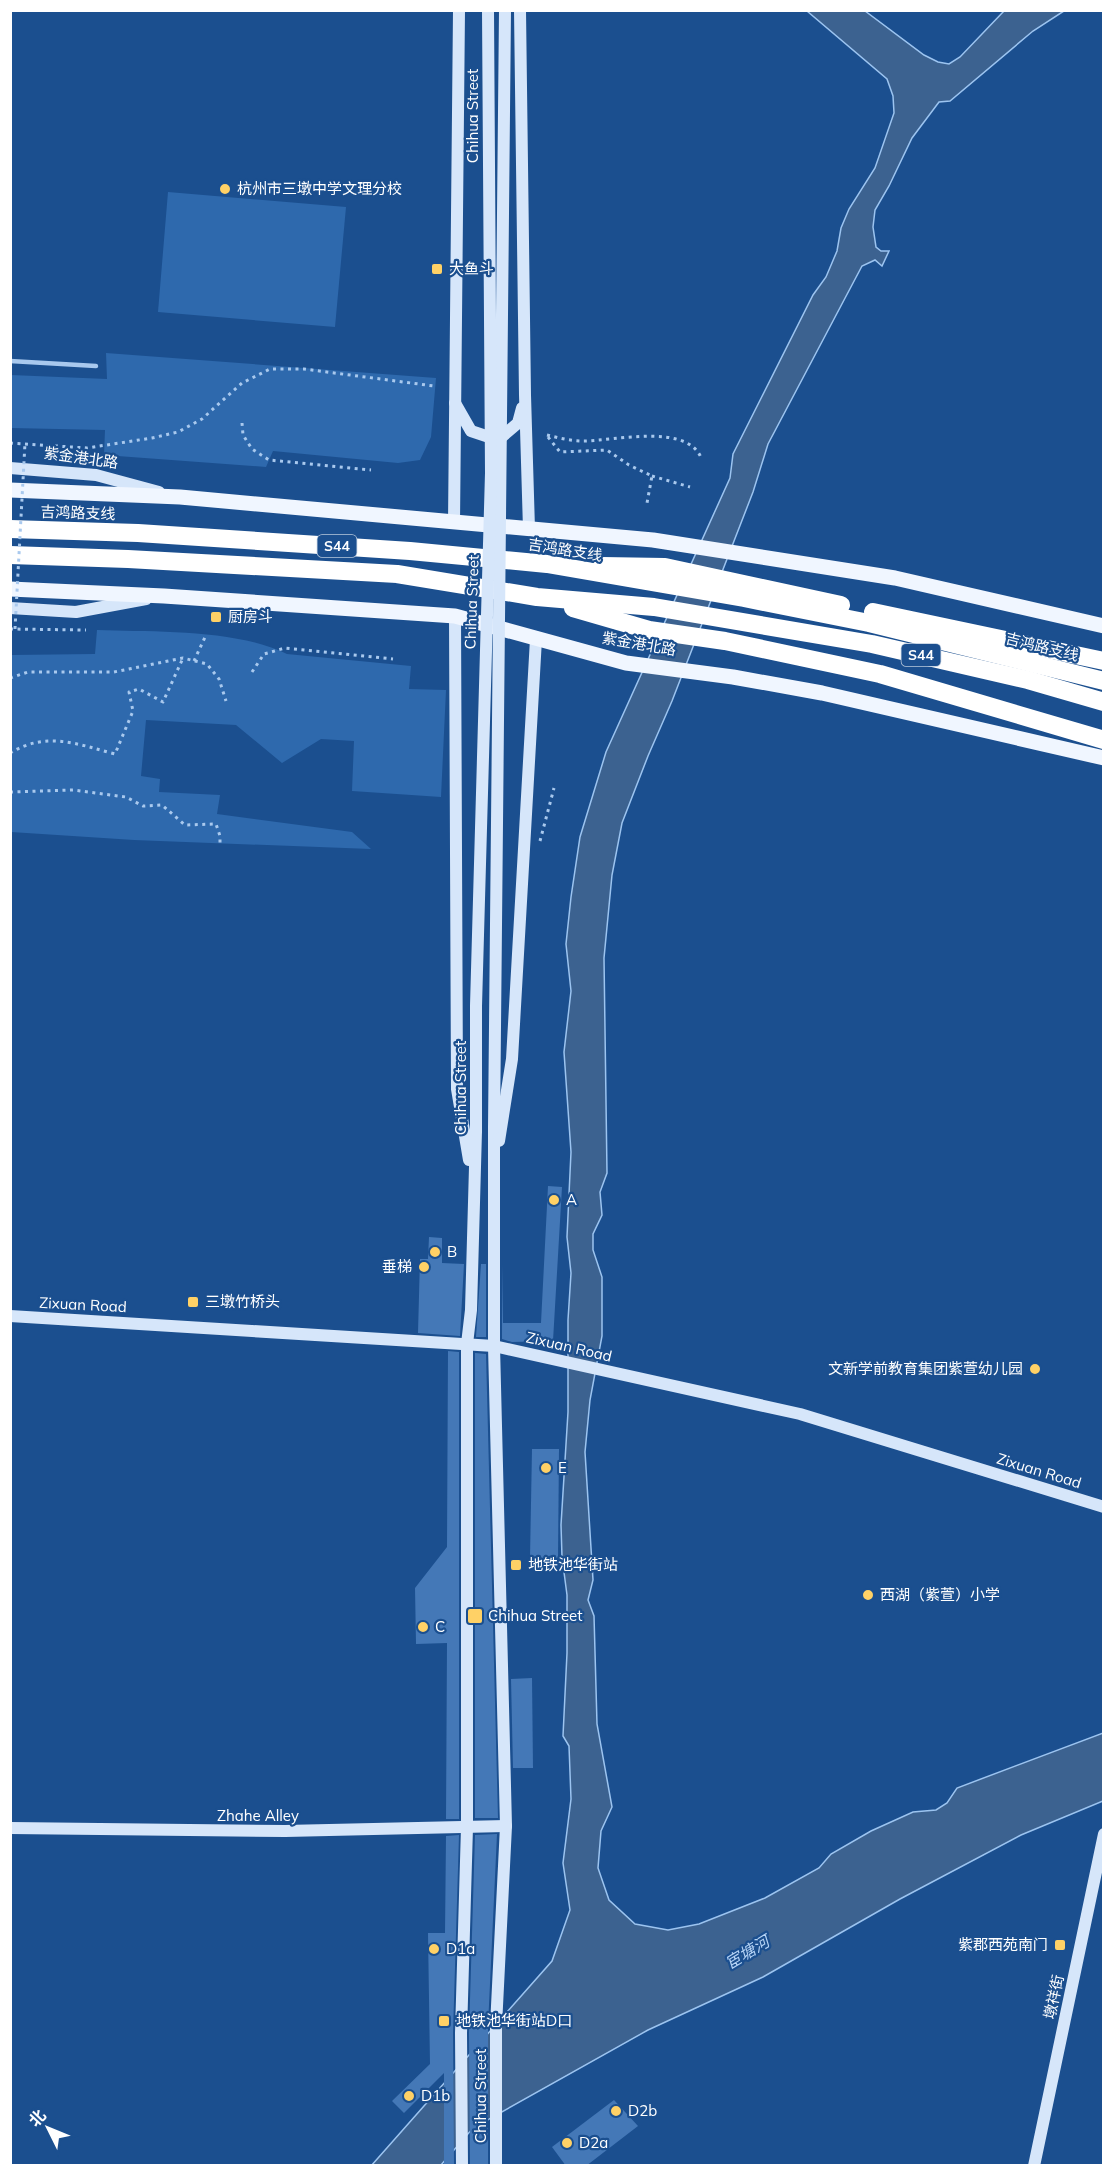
<svg xmlns="http://www.w3.org/2000/svg" width="1114" height="2176" font-family="Mulish,'Noto Sans SC',sans-serif">
	<style>
		.green { fill: #2e69ad }
		.water { fill: #3c6290; stroke: #9cc4f0; stroke-width: 1.5 }
		.building { fill: #4478b7 }
		.lines { fill: none; stroke-linecap: round; stroke-linejoin: round }
		.path { stroke: #a9c9ee; stroke-width: 3; stroke-dasharray: 3 4.5; stroke-linecap: butt }
		.lane { stroke: #a9c9ee; stroke-width: 4.5 }
		.secondary { stroke: #d6e6fa; stroke-width: 12 }
		.primary { stroke: #f0f6ff; stroke-width: 15 }
		.highway { stroke: #fff; stroke-width: 18 }
		.path-bridge { stroke: #a9c9ee; stroke-width: 3; stroke-dasharray: 3 4.5; stroke-linecap: butt }
		.secondary-bridge { stroke: #d6e6fa; stroke-width: 12 }
		.poi-dot { fill: #ffd166; stroke: #1b4f8f; stroke-width: 2 }
		.labels { text-anchor: middle; stroke-width: 4.5; stroke-linejoin: round; paint-order: stroke }
		.shield { fill: #1b4f8f; stroke: #bbcadd; stroke-width: 1.5 }
		.shield-label { font-size: 14px; font-weight: bold; fill: #fff }
		.street-label { font-size: 15px; fill: #fff; stroke: #1b4f8f }
		.poi-label { font-size: 15px; fill: #fff; stroke: #1b4f8f; text-anchor: start }
		.water-label { font-size: 16px; font-style: italic; fill: #b5d3f5; stroke: #1b4f8f }
	</style>
	<rect width="100%" height="100%" fill="#1b4f8f"/>
	<g class="green">
		<polygon points="168,192 346,207 335,327 158,312"/>
		<polygon points="106,353 436,378 431,437 420,460 398,463 273,451 266,467 104,455 105,430 11,428 11,375 107,379"/>
		<path d="M 97,630 C 154,632 236,629 287,654 L 411,666 L 409,689 L 446,690 L 441,797 L 352,791 L 354,741 L 321,739 L 282,763 L 236,725 L 146,720 L 141,776 L 160,779 L 159,792 L 220,795 L 217,814 L 352,832 L 371,849 L 134,840 L 11,832 L 11,655 L 95,654 Z"/>
	</g>
	<polygon class="water" points="807,11 865,11 924,55 938,62 949,64 960,57 1004,11 1064,11 1033,31 950,101 939,102 912,138 889,186 875,210 873,227 876,247 881,251 889,251 882,266 875,260 862,266 768,444 753,492 672,701 648,756 622,823 612,875 604,958 607,1173 600,1192 602,1215 593,1234 593,1250 602,1277 602,1336 590,1400 585,1452 593,1580 588,1600 594,1616 597,1724 612,1807 601,1831 598,1868 609,1900 635,1924 668,1930 699,1924 765,1898 819,1868 831,1854 871,1831 913,1812 936,1810 947,1803 957,1788 1103,1733 1103,1801 1021,1835 900,1899 763,1977 648,2030 473,2128 441,2165 371,2166 552,1961 570,1910 563,1863 571,1799 569,1746 563,1736 567,1653 567,1595 562,1557 561,1525 568,1412 568,1320 571,1273 567,1237 571,1152 564,1052 571,991 566,944 571,897 580,837 606,752 730,478 733,454 813,295 826,277 837,251 841,228 849,209 875,168 894,113 893,96 887,79"/>
	<g class="building">
		<polygon points="548,1186 562,1187 553,1341 512,1342 502,1339 502,1264 503,1323 541,1323"/>
		<polygon points="429,1237 442,1238 442,1263 464,1264 460,1336 418,1333 420,1259 428,1259"/>
		<polygon points="481,1264 486,1264 486,1337 476,1337"/>
		<polygon points="448,1351 459,1352 459,1819 446,1819 447,1643 416,1644 415,1588 447,1547"/>
		<polygon points="475,1353 486,1354 498,1818 475,1818"/>
		<polygon points="532,1449 559,1449 558,1559 530,1558"/>
		<polygon points="532,1678 533,1768 513,1768 511,1679"/>
		<polygon points="497,1834 488,2026 488,2166 470,2166 469,2033 475,1835"/>
		<polygon points="459,1835 453,2033 454,2166 444,2166 444,2073 404,2113 392,2101 430,2064 428,1933 445,1933 446,1836"/>
		<polygon points="614,2100 638,2126 586,2166 566,2166 552,2147"/>
	</g>
	<g class="lines">
		<g class="path">
			<polyline points="242,423 243,435 252,449 269,460 371,470"/>
			<path d="M 547,435 C 559,438 571,441 583,441 C 615,441 689,422 702,460"/>
			<polyline points="548,437 560,452 607,450 629,465 652,476 647,503"/>
			<polyline points="10,443 87,448 152,438 178,432 202,419 242,383 270,369 304,369 434,386"/>
			<polyline points="652,476 690,487"/>
			<polyline points="10,629 86,630"/>
			<polyline points="194,661 206,635"/>
			<polyline points="252,672 264,654 285,648 393,659"/>
			<polyline points="10,678 28,672 114,672 183,658 207,664 219,679 226,701"/>
			<path d="M 10,753 C 47,731 77,744 115,754 L 133,711 L 129,692 L 139,689 L 163,702 L 183,658"/>
			<polyline points="10,792 73,790 126,797 143,806 162,805 185,825 216,824 220,836 220,843"/>
			<polyline points="540,841 554,788"/>
		</g>
		<polyline class="lane" points="10,361 96,366"/>
		<g class="secondary">
			<polyline points="520,10 525,395 529,529"/>
			<polyline points="455,403 471,431 498,440 518,423 522,408"/>
			<polyline points="10,468 96,475 159,492"/>
			<polyline points="454,523 459,10"/>
			<polyline points="10,608 76,612 146,599"/>
			<polyline points="455,616 457,1089 469,1160"/>
			<polyline points="494,1128 494,1346 506,1826 496,2026 496,2166"/>
			<polyline points="499,1141 512,1059 536,639"/>
			<polyline points="10,1316 494,1346 800,1414 1104,1507"/>
			<polyline points="10,1828 285,1831 506,1826"/>
			<polyline points="462,2166 461,2033 467,1827 467,1344 471,1310 476,1131"/>
			<polyline points="1034,2166 1104,1834"/>
		</g>
		<g class="primary">
			<polyline points="10,490 180,497 653,540 895,578 1104,626"/>
			<polyline points="10,589 164,596 455,616 626,663 733,677 822,693 1104,758"/>
		</g>
		<g class="highway">
			<polyline points="10,529 138,533 410,551 547,564 744,598 869,623 1104,681"/>
			<polyline points="10,555 128,559 397,574 537,597 654,607 872,644 1028,680 1104,702"/>
			<polyline points="602,566 665,567 841,605"/>
			<polyline points="573,608 649,630 725,641 880,674 1104,740"/>
			<polyline points="873,612 1104,661"/>
		</g>
		<polyline class="path-bridge" points="15,629 25,443"/>
		<g class="secondary-bridge">
			<polyline points="494,1128 505,10"/>
			<polyline points="476,1131 476,1006 491,473 488,10"/>
		</g>
	</g>
	<g class="poi-dot">
		<circle cx="225" cy="189" r="6"/>
		<rect x="431" y="263" width="12" height="12" rx="3"/>
		<rect x="210" y="611" width="12" height="12" rx="3"/>
		<circle cx="554" cy="1200" r="6"/>
		<circle cx="435" cy="1252" r="6"/>
		<circle cx="424" cy="1267" r="6"/>
		<rect x="187" y="1296" width="12" height="12" rx="3"/>
		<circle cx="1035" cy="1369" r="6"/>
		<circle cx="546" cy="1468" r="6"/>
		<rect x="510" y="1559" width="12" height="12" rx="3"/>
		<circle cx="868" cy="1595" r="6"/>
		<rect x="467" y="1608" width="16" height="16" rx="3"/>
		<circle cx="423" cy="1627" r="6"/>
		<rect x="1054" y="1939" width="12" height="12" rx="3"/>
		<circle cx="434" cy="1949" r="6"/>
		<rect x="438" y="2015" width="12" height="12" rx="3"/>
		<circle cx="409" cy="2096" r="6"/>
		<circle cx="616" cy="2111" r="6"/>
		<circle cx="567" cy="2143" r="6"/>
	</g>
	<g class="labels">
		<g class="shield">
			<rect x="317.5" y="535" width="39" height="22" rx="4.5"/>
			<rect x="901.5" y="644" width="39" height="22" rx="4.5"/>
		</g>
		<g class="shield-label">
			<text x="337" y="551">S44</text>
			<text x="921" y="660">S44</text>
		</g>
		<g class="street-label">
			<text transform="translate(473 116) rotate(-90)" y="5">Chihua Street</text>
			<text transform="translate(81 458) rotate(8)" y="5">紫金港北路</text>
			<text transform="translate(78 513) rotate(2)" y="5">吉鸿路支线</text>
			<text transform="translate(565 550) rotate(9)" y="5">吉鸿路支线</text>
			<text transform="translate(472 602) rotate(-88)" y="5">Chihua Street</text>
			<text transform="translate(639 644) rotate(10)" y="5">紫金港北路</text>
			<text transform="translate(1042 647) rotate(14)" y="5">吉鸿路支线</text>
			<text transform="translate(461 1088) rotate(-90)" y="5">Chihua Street</text>
			<text transform="translate(83 1305) rotate(3)" y="5">Zixuan Road</text>
			<text transform="translate(569 1347) rotate(13)" y="5">Zixuan Road</text>
			<text transform="translate(1039 1471) rotate(17)" y="5">Zixuan Road</text>
			<text x="258" y="1821">Zhahe Alley</text>
			<text transform="translate(1054 1997) rotate(-78)" y="5">墩祥街</text>
			<text transform="translate(481 2096) rotate(-90)" y="5">Chihua Street</text>
		</g>
		<g class="poi-label">
			<text x="237" y="194">杭州市三墩中学文理分校</text>
			<text x="449" y="274">大鱼斗</text>
			<text x="228" y="622">厨房斗</text>
			<text x="566" y="1205">A</text>
			<text x="447" y="1257">B</text>
			<text x="412" y="1272" text-anchor="end">垂梯</text>
			<text x="205" y="1307">三墩竹桥头</text>
			<text x="1023" y="1374" text-anchor="end">文新学前教育集团紫萱幼儿园</text>
			<text x="558" y="1473">E</text>
			<text x="528" y="1570">地铁池华街站</text>
			<text x="880" y="1600">西湖（紫萱）小学</text>
			<text x="488" y="1621">Chihua Street</text>
			<text x="435" y="1632">C</text>
			<text x="1048" y="1950" text-anchor="end">紫郡西苑南门</text>
			<text x="446" y="1954">D1a</text>
			<text x="456" y="2026">地铁池华街站D口</text>
			<text x="421" y="2101">D1b</text>
			<text x="628" y="2116">D2b</text>
			<text x="579" y="2148">D2a</text>
		</g>
		<g class="water-label">
			<text transform="translate(747 1952) rotate(-31)" y="6">宦塘河</text>
		</g>
	</g>
	<rect width="1114" height="2176" fill="none" stroke="#ffffff" stroke-width="24"/>
	<g transform="translate(48 2128) rotate(313)" stroke="#1b4f8f" stroke-width="4.5" paint-order="stroke">
	<path d="M0-4.5L10 22L0 15L-10 22Z" fill="#ffffff"/>
	<text y="-9" font-size="16" font-weight="bold" text-anchor="middle" fill="#ffffff">北</text>
	</g>
</svg>
